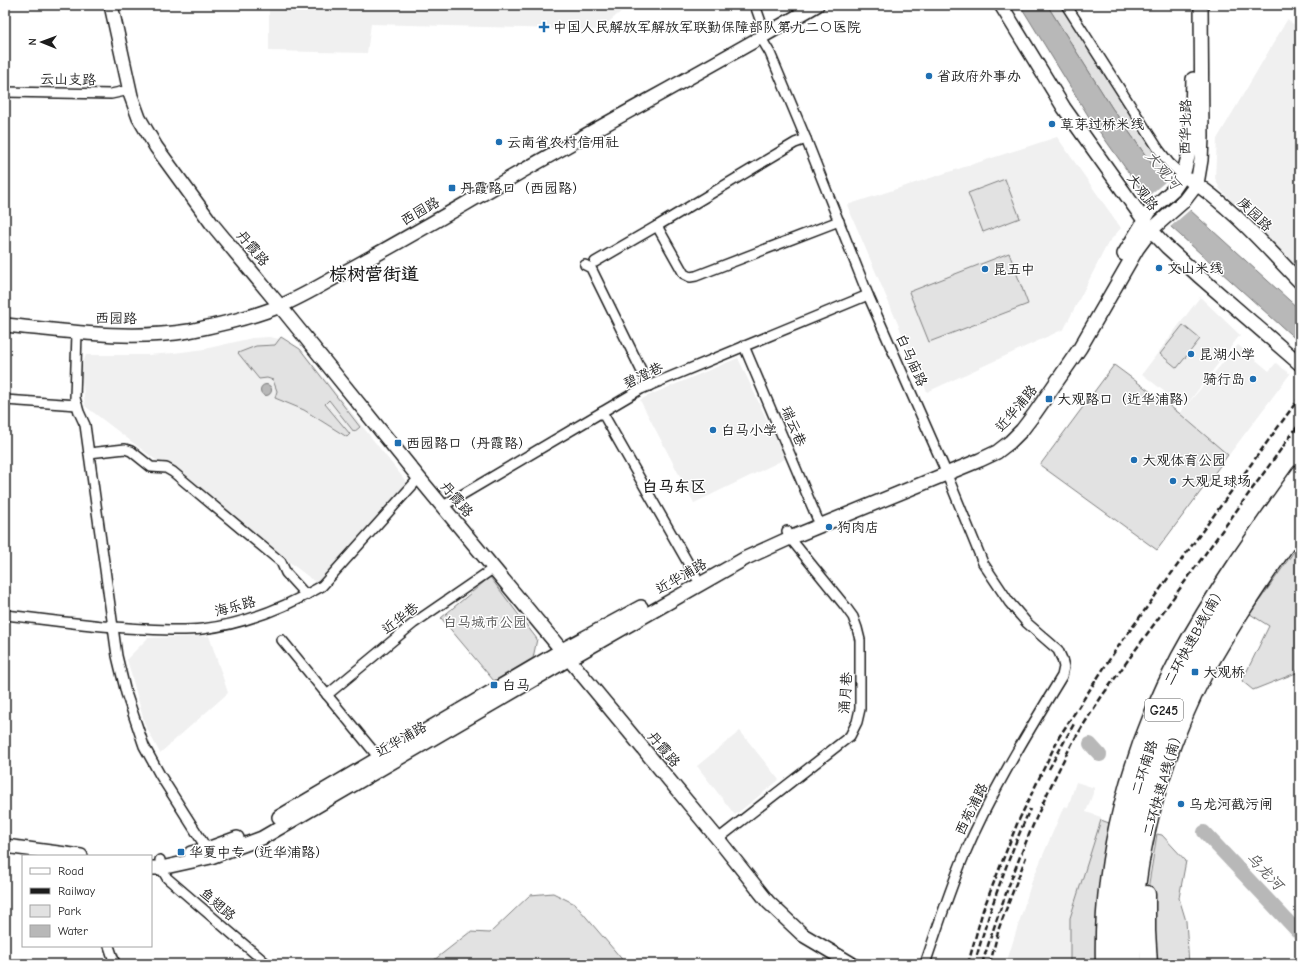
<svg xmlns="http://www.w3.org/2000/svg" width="1305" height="969" font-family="'Comic Neue','LXGW WenKai TC',sans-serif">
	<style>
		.built { fill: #f0f0f0 }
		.green { fill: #e2e2e2; stroke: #7f7f7f }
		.water { fill: #b8b8b8; stroke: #7a7a7a }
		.pier { fill: #fff }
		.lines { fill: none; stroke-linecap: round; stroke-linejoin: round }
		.river { stroke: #b8b8b8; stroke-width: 14 }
		.street-casing { stroke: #1c1c1c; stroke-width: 12 }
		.secondary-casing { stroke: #1c1c1c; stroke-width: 16 }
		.primary-casing { stroke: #1c1c1c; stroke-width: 17 }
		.highway-casing { stroke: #1c1c1c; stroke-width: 19 }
		.street { stroke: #fff; stroke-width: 9 }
		.secondary { stroke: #fff; stroke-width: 13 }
		.primary { stroke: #fff; stroke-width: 14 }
		.highway { stroke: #fff; stroke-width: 16 }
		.rail { stroke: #1c1c1c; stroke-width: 2.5; stroke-dasharray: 6 3; stroke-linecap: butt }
		.poi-dot { fill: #1f6fb2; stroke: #fff; stroke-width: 1.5 }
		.labels { text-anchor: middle; stroke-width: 3; stroke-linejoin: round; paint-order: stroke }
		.shield { fill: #fff; stroke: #606060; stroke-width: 1 }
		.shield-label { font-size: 13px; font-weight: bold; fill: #1c1c1c }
		.poi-label { font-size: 14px; fill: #1c1c1c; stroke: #fff; text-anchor: start }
		.street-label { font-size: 14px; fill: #1c1c1c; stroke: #fff }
		.park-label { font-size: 14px; fill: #575757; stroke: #fff }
		.water-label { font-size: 15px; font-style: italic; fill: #5a5a5a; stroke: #fff }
		.quarter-label { font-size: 16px; font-weight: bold; fill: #1c1c1c; stroke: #fff }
		.district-label { font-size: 18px; font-weight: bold; fill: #1c1c1c; stroke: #fff }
	</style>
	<rect width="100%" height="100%" fill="#fff"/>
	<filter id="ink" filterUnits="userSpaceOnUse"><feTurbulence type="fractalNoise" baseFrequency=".025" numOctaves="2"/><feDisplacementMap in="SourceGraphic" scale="8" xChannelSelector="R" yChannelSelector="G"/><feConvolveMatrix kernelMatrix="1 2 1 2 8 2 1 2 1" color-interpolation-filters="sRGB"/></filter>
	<g filter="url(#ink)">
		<g class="built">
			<polygon points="269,5 629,5 599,30 371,24 367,53 269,51"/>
			<polygon points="1287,20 1300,28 1300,272 1220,189 1215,178 1217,139"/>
			<polygon points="1057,137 1121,228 1108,243 1064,329 927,392 847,205"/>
			<polygon points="1200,297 1240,335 1185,407 1238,345 1269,371 1276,363 1290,374 1157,550 1040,465 1114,365 1180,413 1184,407 1142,374"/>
			<polygon points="269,337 285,340 302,350 408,484 318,584 85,406 81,368 86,355 147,355 174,353 205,349 252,338"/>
			<polygon points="738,358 785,459 694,503 640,400 650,395"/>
			<polygon points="209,636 228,693 160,753 145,725 127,659 148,638"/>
			<polygon points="740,731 779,780 735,815 697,766"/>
			<polygon points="1076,782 1095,788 1086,812 1101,817 1101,820 1070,918 1070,964 1006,964 1032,881 1064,806 1068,807"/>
		</g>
		<g class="green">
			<polygon points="1047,5 1070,5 1171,160 1161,177 1112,108"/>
			<polygon points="1005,179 1020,218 983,232 968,193"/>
			<polygon points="1009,253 1028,304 929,342 909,292"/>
			<polygon points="1183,325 1200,339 1177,368 1160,354"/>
			<polygon points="281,337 300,349 360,427 354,432 329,400 325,404 350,434 347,437 304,410 275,398 277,391 273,380 267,378 259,379 238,353 256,346 275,345"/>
			<polygon points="1114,365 1179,413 1228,455 1157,550 1040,465"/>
			<polygon points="1300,543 1300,666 1296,673 1253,690 1242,681 1269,626 1250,614"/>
			<polygon points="490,577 537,639 533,658 494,681 441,618"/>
			<polygon points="1101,820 1109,823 1102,866 1097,924 1097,964 1070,964 1070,918"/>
			<polygon points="1157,834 1162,835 1186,861 1179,898 1186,921 1189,964 1141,964 1140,950 1149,883"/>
			<polygon points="553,893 575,904 626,964 429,964 470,932 490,933 530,895"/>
		</g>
		<g class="water">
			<polygon points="1020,5 1047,5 1112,108 1161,177 1190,210 1300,310 1300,343 1171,227 1146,197 1089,117"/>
			<circle cx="266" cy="390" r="5.5"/>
		</g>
		<polygon class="pier" points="1166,181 1191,209 1169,228 1145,199"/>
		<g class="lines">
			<g class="river">
				<polyline points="1090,744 1100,755"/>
				<polyline points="1204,832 1300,934"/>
			</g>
			<defs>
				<g id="street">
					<polyline points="755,5 763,28"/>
					<polyline points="1066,5 1159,150 1169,163 1183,176"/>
					<path d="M 761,38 L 770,53 L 806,139 L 868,295 L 943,465 L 983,563 L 1009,602 L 1027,623 L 1058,650 L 1062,659 L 1064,667 L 1062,676 C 1026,735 990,794 963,858 C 949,892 937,929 925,964"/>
					<polyline points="5,92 111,94 130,90"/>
					<polyline points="806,139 795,143 657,226 684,274 690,277 696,276 839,221"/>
					<polyline points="595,262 657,226"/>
					<polyline points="585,265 591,268 649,386"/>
					<polyline points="77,332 75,398 79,412 85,425 117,656 126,693 144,746 160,775 207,849"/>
					<polyline points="744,346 817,518"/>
					<polyline points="5,400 77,405"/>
					<polyline points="602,412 696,577"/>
					<polyline points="89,453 125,449 131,451 151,467 166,468 173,472 281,562 286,573 306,595"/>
					<polyline points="443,506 641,389 868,295"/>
					<path d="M 5,615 C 51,620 98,627 144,629 C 164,630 183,631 202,629 C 244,624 286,607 322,586 L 419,478"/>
					<polyline points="282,640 379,758"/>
					<polyline points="327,695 414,623 494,568"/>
					<polyline points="718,839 850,736 857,722 860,709 860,640 857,628 853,617 845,606 790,538 787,531"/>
					<polyline points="160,860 161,868 167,878 267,964"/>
					<polyline points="109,946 115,964"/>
				</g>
				<g id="secondary">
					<polyline points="111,5 131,96 139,118 156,147 212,224 275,300 419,478 718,839 768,902 803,935 852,964"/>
					<polyline points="1001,5 1064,108 1151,230 1167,247 1200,277 1300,364"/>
					<path d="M 1190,180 C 1230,205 1267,248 1300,282"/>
					<polyline points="1124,254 1150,211 1174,189 1183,176 1191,145 1193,79"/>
					<path d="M 5,325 C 66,331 128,341 189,331 C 219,325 251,318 280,306 C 302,297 323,284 343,273 C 400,242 456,209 512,177 C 613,119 716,64 817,5"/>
					<polyline points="279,817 562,650 641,607"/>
					<polyline points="5,846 81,856"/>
					<polyline points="191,853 207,849 237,838"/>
					<polyline points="151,868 161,868 211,857 262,838 569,659 746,558 790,538 980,460 997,452 1010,442 1022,430 1035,413 1080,348 1137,249 1151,230 1184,201 1197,184 1201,160 1202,137 1201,5"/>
				</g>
				<g id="primary">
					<path d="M 1113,964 C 1111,865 1136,763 1181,675 C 1214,609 1257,548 1300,488"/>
					<path d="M 1124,964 C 1122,868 1148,766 1191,680 C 1222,620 1261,564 1300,509"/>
				</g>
				<g id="highway">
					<polyline points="1147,894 1147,931 1149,964"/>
					<path d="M 1104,964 C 1101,859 1130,751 1179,658 C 1214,593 1257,533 1300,473"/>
					<path d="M 1133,964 C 1131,863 1159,761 1205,672 C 1233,621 1267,572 1300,524"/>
				</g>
			</defs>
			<use href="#street" class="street-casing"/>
			<use href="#secondary" class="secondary-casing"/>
			<use href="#primary" class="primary-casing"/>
			<use href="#highway" class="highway-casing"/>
			<use href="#street" class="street"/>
			<use href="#secondary" class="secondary"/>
			<use href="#primary" class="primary"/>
			<use href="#highway" class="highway"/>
			<g class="rail">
				<polyline points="1049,769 1075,722"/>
				<path d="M 977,955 C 991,905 1009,856 1030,809"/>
				<polyline points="968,964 983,910 1017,824 1059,737 1115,651 1300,397"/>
				<path d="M 982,964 C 1006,888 1035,813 1073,742 C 1082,727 1092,711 1102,696 L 1300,423"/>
				<polyline points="990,964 999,928 1026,857"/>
			</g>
		</g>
	</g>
	<g class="poi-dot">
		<path d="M542 21h4v4h4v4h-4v4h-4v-4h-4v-4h4z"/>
		<circle cx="929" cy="76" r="4"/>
		<circle cx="1052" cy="124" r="4"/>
		<circle cx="499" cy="142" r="4"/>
		<rect x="448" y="184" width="8" height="8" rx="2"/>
		<circle cx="1159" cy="268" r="4"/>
		<circle cx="985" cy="269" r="4"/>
		<circle cx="1191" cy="354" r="4"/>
		<circle cx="1253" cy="379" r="4"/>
		<rect x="1045" y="395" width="8" height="8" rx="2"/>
		<circle cx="713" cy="430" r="4"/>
		<rect x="394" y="439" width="8" height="8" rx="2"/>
		<circle cx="1134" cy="460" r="4"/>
		<circle cx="1173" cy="481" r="4"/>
		<circle cx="829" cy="527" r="4"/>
		<rect x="1191" y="668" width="8" height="8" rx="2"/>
		<rect x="490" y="681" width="8" height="8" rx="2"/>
		<circle cx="1181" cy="804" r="4"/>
		<rect x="177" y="848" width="8" height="8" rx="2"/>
	</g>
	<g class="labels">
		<rect class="shield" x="1145" y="699" width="38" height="22" rx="3"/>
		<g class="shield-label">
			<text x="1164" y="715">G245</text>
		</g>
		<g class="poi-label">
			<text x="553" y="32">中国人民解放军解放军联勤保障部队第九二〇医院</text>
			<text x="937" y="81">省政府外事办</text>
			<text x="1060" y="129">草芽过桥米线</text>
			<text x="507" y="147">云南省农村信用社</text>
			<text x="460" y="193">丹霞路口（西园路）</text>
			<text x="1167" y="273">文山米线</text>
			<text x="993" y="274">昆五中</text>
			<text x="1199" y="359">昆湖小学</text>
			<text x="1245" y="384" text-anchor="end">骑行岛</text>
			<text x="1057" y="404">大观路口（近华浦路）</text>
			<text x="721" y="435">白马小学</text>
			<text x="406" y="448">西园路口（丹霞路）</text>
			<text x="1142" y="465">大观体育公园</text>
			<text x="1181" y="486">大观足球场</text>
			<text x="837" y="532">狗肉店</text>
			<text x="1203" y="677">大观桥</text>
			<text x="502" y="690">白马</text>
			<text x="1189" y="809">乌龙河截污闸</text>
			<text x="189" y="857">华夏中专（近华浦路）</text>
		</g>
		<g class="street-label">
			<text transform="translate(68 79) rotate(1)" y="5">云山支路</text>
			<text transform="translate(1185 127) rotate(-89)" y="5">西华北路</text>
			<text transform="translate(1143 192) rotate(54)" y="5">大观路</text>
			<text transform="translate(420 211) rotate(-30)" y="5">西园路</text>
			<text transform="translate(1255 214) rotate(44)" y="5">庚园路</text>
			<text transform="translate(253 248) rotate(50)" y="5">丹霞路</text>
			<text transform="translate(116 318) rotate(1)" y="5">西园路</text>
			<text transform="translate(912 360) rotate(66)" y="5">白马庙路</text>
			<text transform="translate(643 375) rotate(-26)" y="5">碧澄巷</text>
			<text transform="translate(1016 408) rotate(-50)" y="5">近华浦路</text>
			<text transform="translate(794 426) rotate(67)" y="5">瑞云巷</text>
			<text transform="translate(457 499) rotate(50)" y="5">丹霞路</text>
			<text transform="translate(681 576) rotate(-30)" y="5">近华浦路</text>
			<text transform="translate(235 606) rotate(-15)" y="5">海乐路</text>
			<text transform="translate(400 618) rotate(-38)" y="5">近华巷</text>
			<text transform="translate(1192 639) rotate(-61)" y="5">二环快速B线(南)</text>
			<text transform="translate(845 693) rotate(-86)" y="5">涌月巷</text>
			<text transform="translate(401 739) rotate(-30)" y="5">近华浦路</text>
			<text transform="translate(664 749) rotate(50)" y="5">丹霞路</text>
			<text transform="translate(1144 767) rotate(-72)" y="5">二环南路</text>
			<text transform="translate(1161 787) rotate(-74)" y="5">二环快速A线(南)</text>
			<text transform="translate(971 809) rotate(-64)" y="5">西苑浦路</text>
			<text transform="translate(218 904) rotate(41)" y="5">鱼翅路</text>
		</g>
		<g class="park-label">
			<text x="485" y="627">白马城市公园</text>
		</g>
		<g class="water-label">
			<text transform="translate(1163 170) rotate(50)" y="5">大观河</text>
			<text transform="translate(1265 871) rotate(47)" y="5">乌龙河</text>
		</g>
		<g class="quarter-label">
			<text x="674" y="492">白马东区</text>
		</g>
		<g class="district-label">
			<text x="374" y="280">棕树营街道</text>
		</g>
	</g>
	<rect width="1305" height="969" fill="none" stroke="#fff" stroke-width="20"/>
	<rect x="10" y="10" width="1285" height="949" fill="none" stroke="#1c1c1c" stroke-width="1.5" filter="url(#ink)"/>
	<rect x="22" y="855" width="130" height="92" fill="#ffffff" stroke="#a4a4a4"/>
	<rect x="30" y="868" width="20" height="6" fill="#ffffff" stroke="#a4a4a4"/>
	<text x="58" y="875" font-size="12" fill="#1c1c1c">Road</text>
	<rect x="30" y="888" width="20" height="6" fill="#1c1c1c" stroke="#a4a4a4"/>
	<text x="58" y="895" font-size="12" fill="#1c1c1c">Railway</text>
	<rect x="30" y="905" width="20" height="12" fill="#e2e2e2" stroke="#a4a4a4"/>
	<text x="58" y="915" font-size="12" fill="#1c1c1c">Park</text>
	<rect x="30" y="925" width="20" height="12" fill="#b8b8b8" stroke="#a4a4a4"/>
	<text x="58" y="935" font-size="12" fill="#1c1c1c">Water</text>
	<g transform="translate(42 42) rotate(271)" stroke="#ffffff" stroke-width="3" paint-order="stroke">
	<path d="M0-3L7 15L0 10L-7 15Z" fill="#1c1c1c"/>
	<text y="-6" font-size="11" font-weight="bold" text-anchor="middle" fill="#1c1c1c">N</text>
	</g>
</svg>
